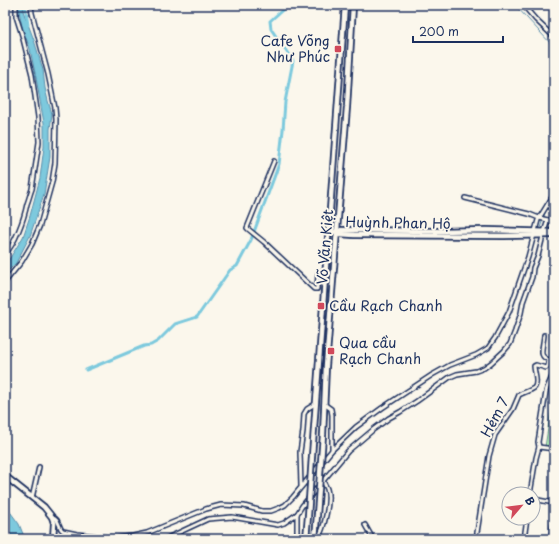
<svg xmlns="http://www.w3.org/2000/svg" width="559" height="544" font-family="'Playpen Sans',sans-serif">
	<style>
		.green { fill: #b1efb5; stroke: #668f8a }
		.water { fill: #7dc9dd; stroke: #568baa }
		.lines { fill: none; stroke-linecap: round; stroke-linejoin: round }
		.stream { stroke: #568baa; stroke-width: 1 }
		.canal { stroke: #7dc9dd; stroke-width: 3 }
		.street-casing { stroke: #1b2f5e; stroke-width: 6 }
		.secondary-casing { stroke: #1b2f5e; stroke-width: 8 }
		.street { stroke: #fbf7ec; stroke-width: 3 }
		.secondary { stroke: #fbf7ec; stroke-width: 4.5 }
		.secondary-bridge-casing { stroke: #1b2f5e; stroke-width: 8; stroke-linecap: butt }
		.secondary-bridge { stroke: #fbf7ec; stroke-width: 4.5 }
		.poi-dot { fill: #d1495b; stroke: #fbf7ec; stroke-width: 1.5 }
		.labels { text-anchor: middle; stroke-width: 4; stroke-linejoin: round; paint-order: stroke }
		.poi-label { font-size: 14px; fill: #1b2f5e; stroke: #fbf7ec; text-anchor: start }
		.street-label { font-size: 14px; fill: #1b2f5e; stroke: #fbf7ec }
	</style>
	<rect width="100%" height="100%" fill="#fbf7ec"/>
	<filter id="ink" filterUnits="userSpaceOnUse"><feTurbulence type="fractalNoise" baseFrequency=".025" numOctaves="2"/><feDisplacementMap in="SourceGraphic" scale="8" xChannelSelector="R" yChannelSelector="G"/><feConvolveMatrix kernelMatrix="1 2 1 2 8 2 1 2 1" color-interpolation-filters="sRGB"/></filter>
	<g filter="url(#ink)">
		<polygon class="green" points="554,391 554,448 545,447"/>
		<g class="water">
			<polygon points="18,5 25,5 23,11 34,40 43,70 45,88 48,101 52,114 50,129 50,157 44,194 30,236 16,263 5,274 5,266 23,237 30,216 40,178 44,147 44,123 36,78 30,49 22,27"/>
			<polygon points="5,505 19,524 25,539 5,539"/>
		</g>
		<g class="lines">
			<g class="stream">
				<polyline points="515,5 552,45 554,50"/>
				<polyline points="540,228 546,210"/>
			</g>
			<g class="canal">
				<polyline points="25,5 28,25"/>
				<polyline points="86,370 144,346 151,345 158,341 175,324 197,317 230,270 237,266 251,240 279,164 283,130 285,102 293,61 271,29 270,21 288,5"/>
			</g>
			<defs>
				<g id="street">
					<polyline points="523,5 536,20 554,37"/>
					<polyline points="274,161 247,228 248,229 264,242 314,289 317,289 318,274 319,272 325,271"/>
					<polyline points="465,198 529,214 539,218 548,220"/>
					<path d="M 5,254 C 15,244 24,219 27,204 C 29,199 30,194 32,189 L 39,142 L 38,117 L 32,75 L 22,35 L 16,16 L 16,5"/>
					<polyline points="5,282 22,261 32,244 40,225 52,182 55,163 56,119 55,108 48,74 32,13 31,5"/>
					<polyline points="324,404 331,409 332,415 332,449"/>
					<polyline points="539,447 554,449"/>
					<polyline points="301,486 300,452 303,431 304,414 307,409 315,404"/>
					<polyline points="530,494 536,458 539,447 538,442 546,392 547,388 554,372"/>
					<polyline points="32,498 39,467"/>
					<polyline points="533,499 554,503"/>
					<polyline points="52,517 55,518 57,520 61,529 63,531 77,534 116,538 133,536 147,533 206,509 221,505 244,506 262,511 271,511 279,508 285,505 293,497 332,450 356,427 382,408 432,375 450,365 476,355 488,348 495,338 509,312 528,257 538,220 554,194"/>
					<polyline points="365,525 373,539"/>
					<polyline points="165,539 208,519 232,517 278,525 284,523 297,514 302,506 348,451 374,429 389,418 400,412 417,401 450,377 457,374 476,371 484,368 491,363 504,351 510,344 515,331 521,313 523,302 532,277 533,268 538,256 544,232 548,220 554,222"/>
					<polyline points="297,539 297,514"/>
					<path d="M 318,539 C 324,528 331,501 327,489 C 326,486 324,484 323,480"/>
					<path d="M 476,539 L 489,456 L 495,435 L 513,409 L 519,395 C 524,392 530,391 534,388 C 539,383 534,372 534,366 L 536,365 L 546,368 L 548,366 L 549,360 C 547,359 544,358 543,356 C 540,353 544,340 544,335"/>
					<polyline points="524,539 527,518"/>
					<polyline points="551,539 554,515"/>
				</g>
				<g id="secondary">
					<polyline points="329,231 338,232 341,230 439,231 486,230 554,232"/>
					<polyline points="338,232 340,234 354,235 504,236 552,235"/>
					<polyline points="323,435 326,366 347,107 353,5"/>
					<polyline points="312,456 345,5"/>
					<polyline points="5,476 44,507 52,517 54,523 53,539"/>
					<polyline points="306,539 308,516"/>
					<polyline points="315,539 317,515"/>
				</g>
			</defs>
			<use href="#street" class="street-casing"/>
			<use href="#secondary" class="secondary-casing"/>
			<use href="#street" class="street"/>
			<use href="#secondary" class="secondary"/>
			<defs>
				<g id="secondary-bridge">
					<polyline points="317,515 323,435"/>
					<polyline points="308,516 312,456"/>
				</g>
			</defs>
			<use href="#secondary-bridge" class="secondary-bridge-casing"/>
			<use href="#secondary-bridge" class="secondary-bridge"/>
		</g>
	</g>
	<g class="poi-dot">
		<rect x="334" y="45" width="8" height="8" rx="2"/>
		<rect x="317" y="302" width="8" height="8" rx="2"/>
		<rect x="327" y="347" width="8" height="8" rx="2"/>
	</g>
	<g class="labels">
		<g class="poi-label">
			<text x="330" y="46" text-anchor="end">Cafe Võng<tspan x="330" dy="16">Như Phúc</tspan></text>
			<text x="329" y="311">Cầu Rạch Chanh</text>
			<text x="339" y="348">Qua cầu<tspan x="339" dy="16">Rạch Chanh</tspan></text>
		</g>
		<g class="street-label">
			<text transform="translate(398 223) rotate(1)" y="5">Huỳnh Phan Hộ</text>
			<text transform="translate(325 247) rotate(-85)" y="5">Võ Văn Kiệt</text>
			<text transform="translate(495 417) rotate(-62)" y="5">Hẻm 7</text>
		</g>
	</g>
	<rect width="559" height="544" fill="none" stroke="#fbf7ec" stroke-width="20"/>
	<rect x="10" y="10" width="539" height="524" fill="none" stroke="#1b2f5e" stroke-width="1.5" filter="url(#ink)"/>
	<g transform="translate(521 506) rotate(62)"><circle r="19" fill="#fbf7ec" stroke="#a1a7b3"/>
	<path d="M0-3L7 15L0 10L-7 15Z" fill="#d1495b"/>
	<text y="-6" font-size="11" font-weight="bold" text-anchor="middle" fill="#1b2f5e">B</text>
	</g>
	<path d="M413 36v6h90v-6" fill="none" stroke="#1b2f5e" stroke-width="2"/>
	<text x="419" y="36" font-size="12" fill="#1b2f5e" stroke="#fbf7ec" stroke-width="3" paint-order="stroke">200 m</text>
</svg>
